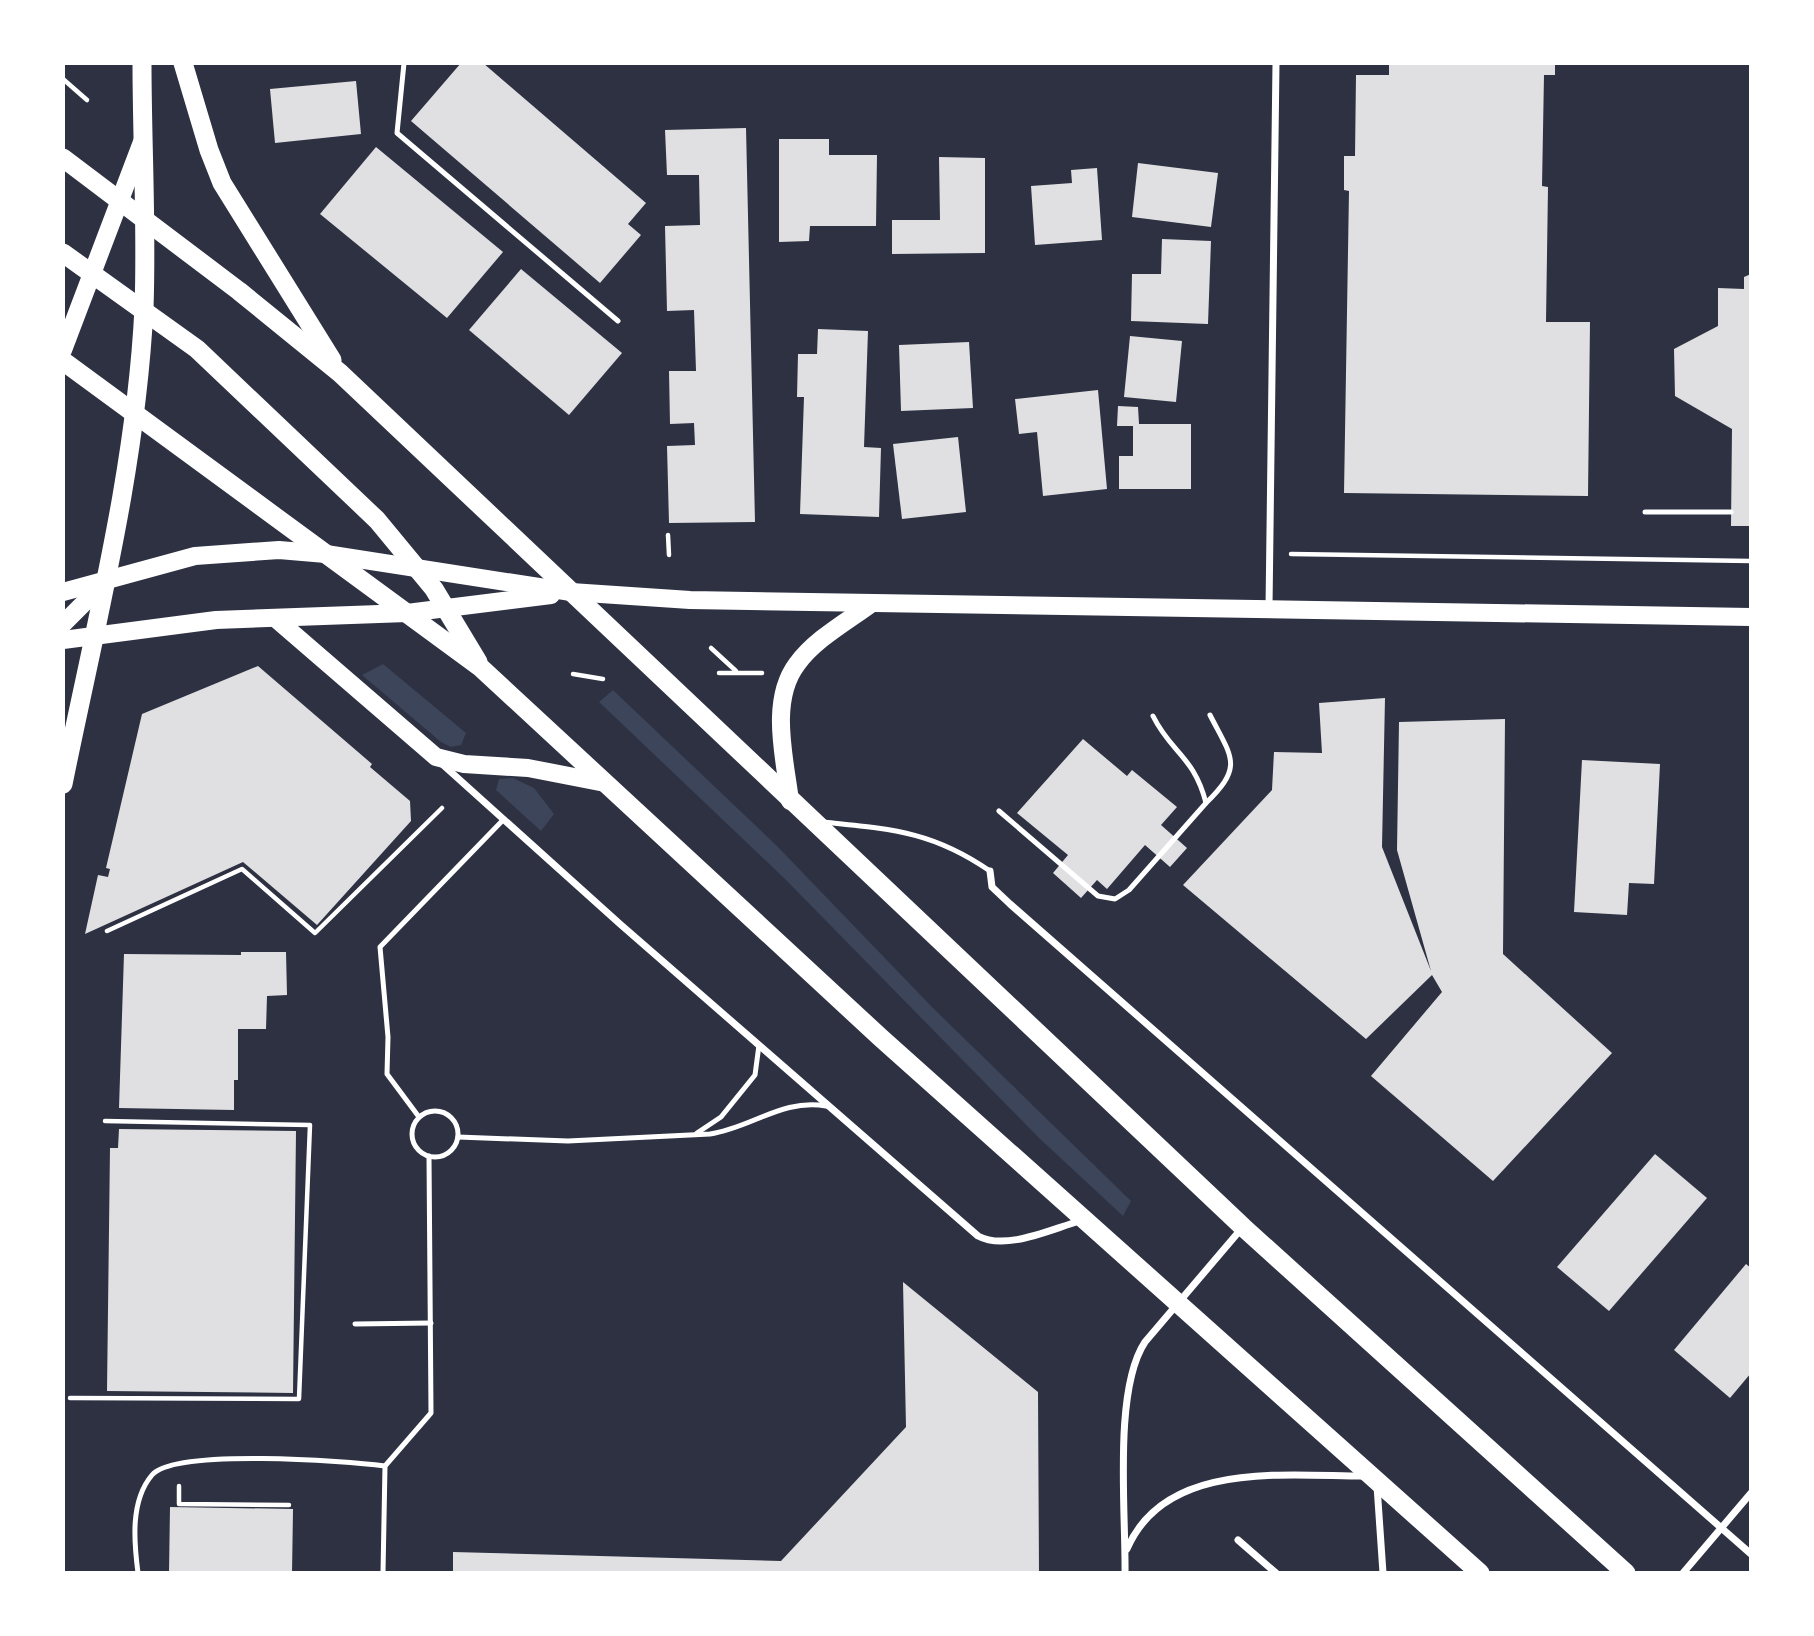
<svg xmlns="http://www.w3.org/2000/svg" width="1814" height="1636" font-family="Commissioner,sans-serif">
	<style>
		.green { fill: #3c4559 }
		.building { fill: #e0e0e3 }
		.lines { fill: none; stroke-linecap: round; stroke-linejoin: round }
		.path { stroke: #fff; stroke-width: 4.5 }
		.service { stroke: #fff; stroke-width: 5 }
		.minor { stroke: #fff; stroke-width: 7 }
		.primary { stroke: #fff; stroke-width: 18 }
		.trunk { stroke: #fff; stroke-width: 19 }
	</style>
	<rect width="100%" height="100%" fill="#2d3142"/>
	<g class="green">
		<polygon points="383,664 466,733 461,745 451,747 441,742 362,675"/>
		<polygon points="613,690 776,845 934,1009 1131,1201 1123,1216 1039,1138 785,879 599,702"/>
		<polygon points="513,778 534,788 554,814 541,831 496,790 499,779"/>
	</g>
	<g class="building">
		<polygon points="461,63 483,63 646,203 628,224 641,235 600,283 411,121"/>
		<polygon points="1389,63 1555,63 1555,75 1544,75 1542,186 1548,187 1546,322 1590,322 1588,496 1344,493 1349,191 1344,190 1344,156 1355,156 1356,75 1389,75"/>
		<polygon points="356,81 361,134 275,143 270,89"/>
		<polygon points="746,128 755,522 669,523 667,446 695,445 694,423 670,424 669,371 696,371 694,310 667,311 665,226 700,225 699,175 667,175 665,130"/>
		<polygon points="779,139 829,139 829,155 877,155 876,226 810,226 809,241 779,242"/>
		<polygon points="376,147 503,252 447,318 320,214"/>
		<polygon points="939,157 985,158 985,253 892,254 892,220 940,220"/>
		<polygon points="1138,163 1218,173 1211,227 1132,217"/>
		<polygon points="1097,168 1102,240 1035,245 1031,186 1072,183 1071,170"/>
		<polygon points="1162,239 1211,241 1208,324 1131,321 1132,274 1161,274"/>
		<polygon points="521,269 622,353 569,415 469,330"/>
		<polygon points="1751,274 1751,526 1731,526 1732,429 1675,396 1674,349 1718,326 1718,288 1744,289 1744,277"/>
		<polygon points="818,329 868,331 864,447 881,448 879,517 800,514 804,397 797,397 798,354 817,354"/>
		<polygon points="1130,336 1182,341 1176,402 1124,397"/>
		<polygon points="969,342 973,408 901,411 899,345"/>
		<polygon points="1098,390 1107,489 1043,496 1037,432 1019,434 1015,399"/>
		<polygon points="1118,406 1138,407 1139,424 1191,424 1191,489 1119,489 1119,456 1133,456 1133,426 1117,426"/>
		<polygon points="958,437 966,512 902,519 893,444"/>
		<polygon points="258,666 372,764 370,767 410,801 411,821 317,925 243,862 85,934 98,875 108,877 110,869 106,868 142,714"/>
		<polygon points="1385,698 1382,847 1431,971 1397,850 1399,722 1505,719 1503,954 1612,1053 1493,1181 1371,1076 1442,992 1432,975 1366,1039 1183,885 1272,790 1274,752 1322,753 1319,703"/>
		<polygon points="1083,739 1127,776 1132,770 1177,807 1161,825 1187,848 1170,867 1145,845 1107,889 1097,880 1081,898 1053,873 1068,855 1017,813"/>
		<polygon points="1582,760 1660,764 1654,884 1629,883 1627,915 1574,912"/>
		<polygon points="241,952 286,952 287,995 267,996 266,1029 238,1029 238,1080 234,1080 234,1110 119,1108 124,954 241,955"/>
		<polygon points="119,1129 296,1131 293,1393 107,1391 110,1148 118,1148"/>
		<polygon points="1655,1154 1707,1198 1609,1311 1557,1267"/>
		<polygon points="1746,1264 1751,1268 1751,1373 1730,1398 1674,1350"/>
		<polygon points="903,1282 1038,1392 1039,1573 453,1573 453,1552 781,1561 906,1427"/>
		<polygon points="170,1507 293,1509 292,1573 169,1573"/>
	</g>
	<g class="lines">
		<g class="path">
			<polyline points="63,79 87,100"/>
			<polyline points="668,535 669,555"/>
			<polyline points="1291,554 1751,561"/>
			<polyline points="711,648 736,671"/>
			<polyline points="719,673 762,673"/>
			<polyline points="573,674 603,679"/>
			<polyline points="107,931 242,869 315,933 442,808"/>
			<polyline points="70,1398 299,1399 310,1125 105,1121"/>
			<polyline points="179,1486 179,1504 289,1505"/>
		</g>
		<g class="service">
			<polyline points="404,63 397,133 618,321"/>
			<polyline points="1645,512 1731,512"/>
			<path d="M 1206,803 C 1244,766 1232,758 1210,715"/>
			<path d="M 999,811 L 1098,896 L 1115,899 L 1129,890 L 1206,803 C 1194,756 1171,753 1153,716"/>
			<path d="M 823,822 C 891,829 932,831 990,871"/>
			<circle cx="435" cy="1134" r="23"/>
			<polyline points="419,1117 387,1074 388,1037 380,947 504,819"/>
			<polyline points="697,1133 721,1117 755,1075 759,1045"/>
			<path d="M 458,1137 L 568,1141 L 710,1134 C 751,1128 783,1098 826,1106"/>
			<polyline points="355,1324 431,1323"/>
			<path d="M 138,1573 C 134,1542 130,1501 152,1475 C 175,1448 346,1461 385,1466"/>
			<polyline points="383,1573 385,1466 431,1413 429,1156"/>
		</g>
		<g class="minor">
			<polyline points="1269,608 1276,63"/>
			<path d="M 442,764 L 620,924 L 978,1236 C 1006,1251 1051,1229 1080,1221"/>
			<polyline points="990,871 992,887 1010,904 1751,1554"/>
			<polyline points="1377,1486 1383,1573"/>
			<polyline points="1238,1540 1276,1573"/>
			<path d="M 1127,1549 C 1165,1460 1286,1476 1364,1476"/>
			<path d="M 1125,1573 C 1126,1514 1113,1390 1145,1342 L 1242,1228"/>
			<polyline points="1683,1573 1751,1493"/>
		</g>
		<g class="primary">
			<polyline points="63,350 142,142"/>
			<polyline points="63,592 195,556 279,550 326,554 571,592 690,600 1751,617"/>
			<polyline points="275,618 436,757 464,764 528,768 605,783"/>
			<polyline points="63,624 106,581"/>
			<polyline points="63,640 216,620 407,613 551,595"/>
			<path d="M 790,801 C 785,759 769,701 797,664 C 815,639 848,621 872,603"/>
		</g>
		<g class="trunk">
			<polyline points="183,63 209,150 222,183 332,360"/>
			<polyline points="63,158 239,291 340,373 1243,1227 1626,1573"/>
			<polyline points="63,253 197,349 377,520 434,589 478,662"/>
			<polyline points="63,361 480,667 881,1038 1480,1573"/>
			<path d="M 63,784 C 95,626 136,470 144,308 C 147,226 142,144 142,63"/>
		</g>
	</g>
	<rect width="1814" height="1636" fill="none" stroke="#ffffff" stroke-width="130"/>
</svg>
